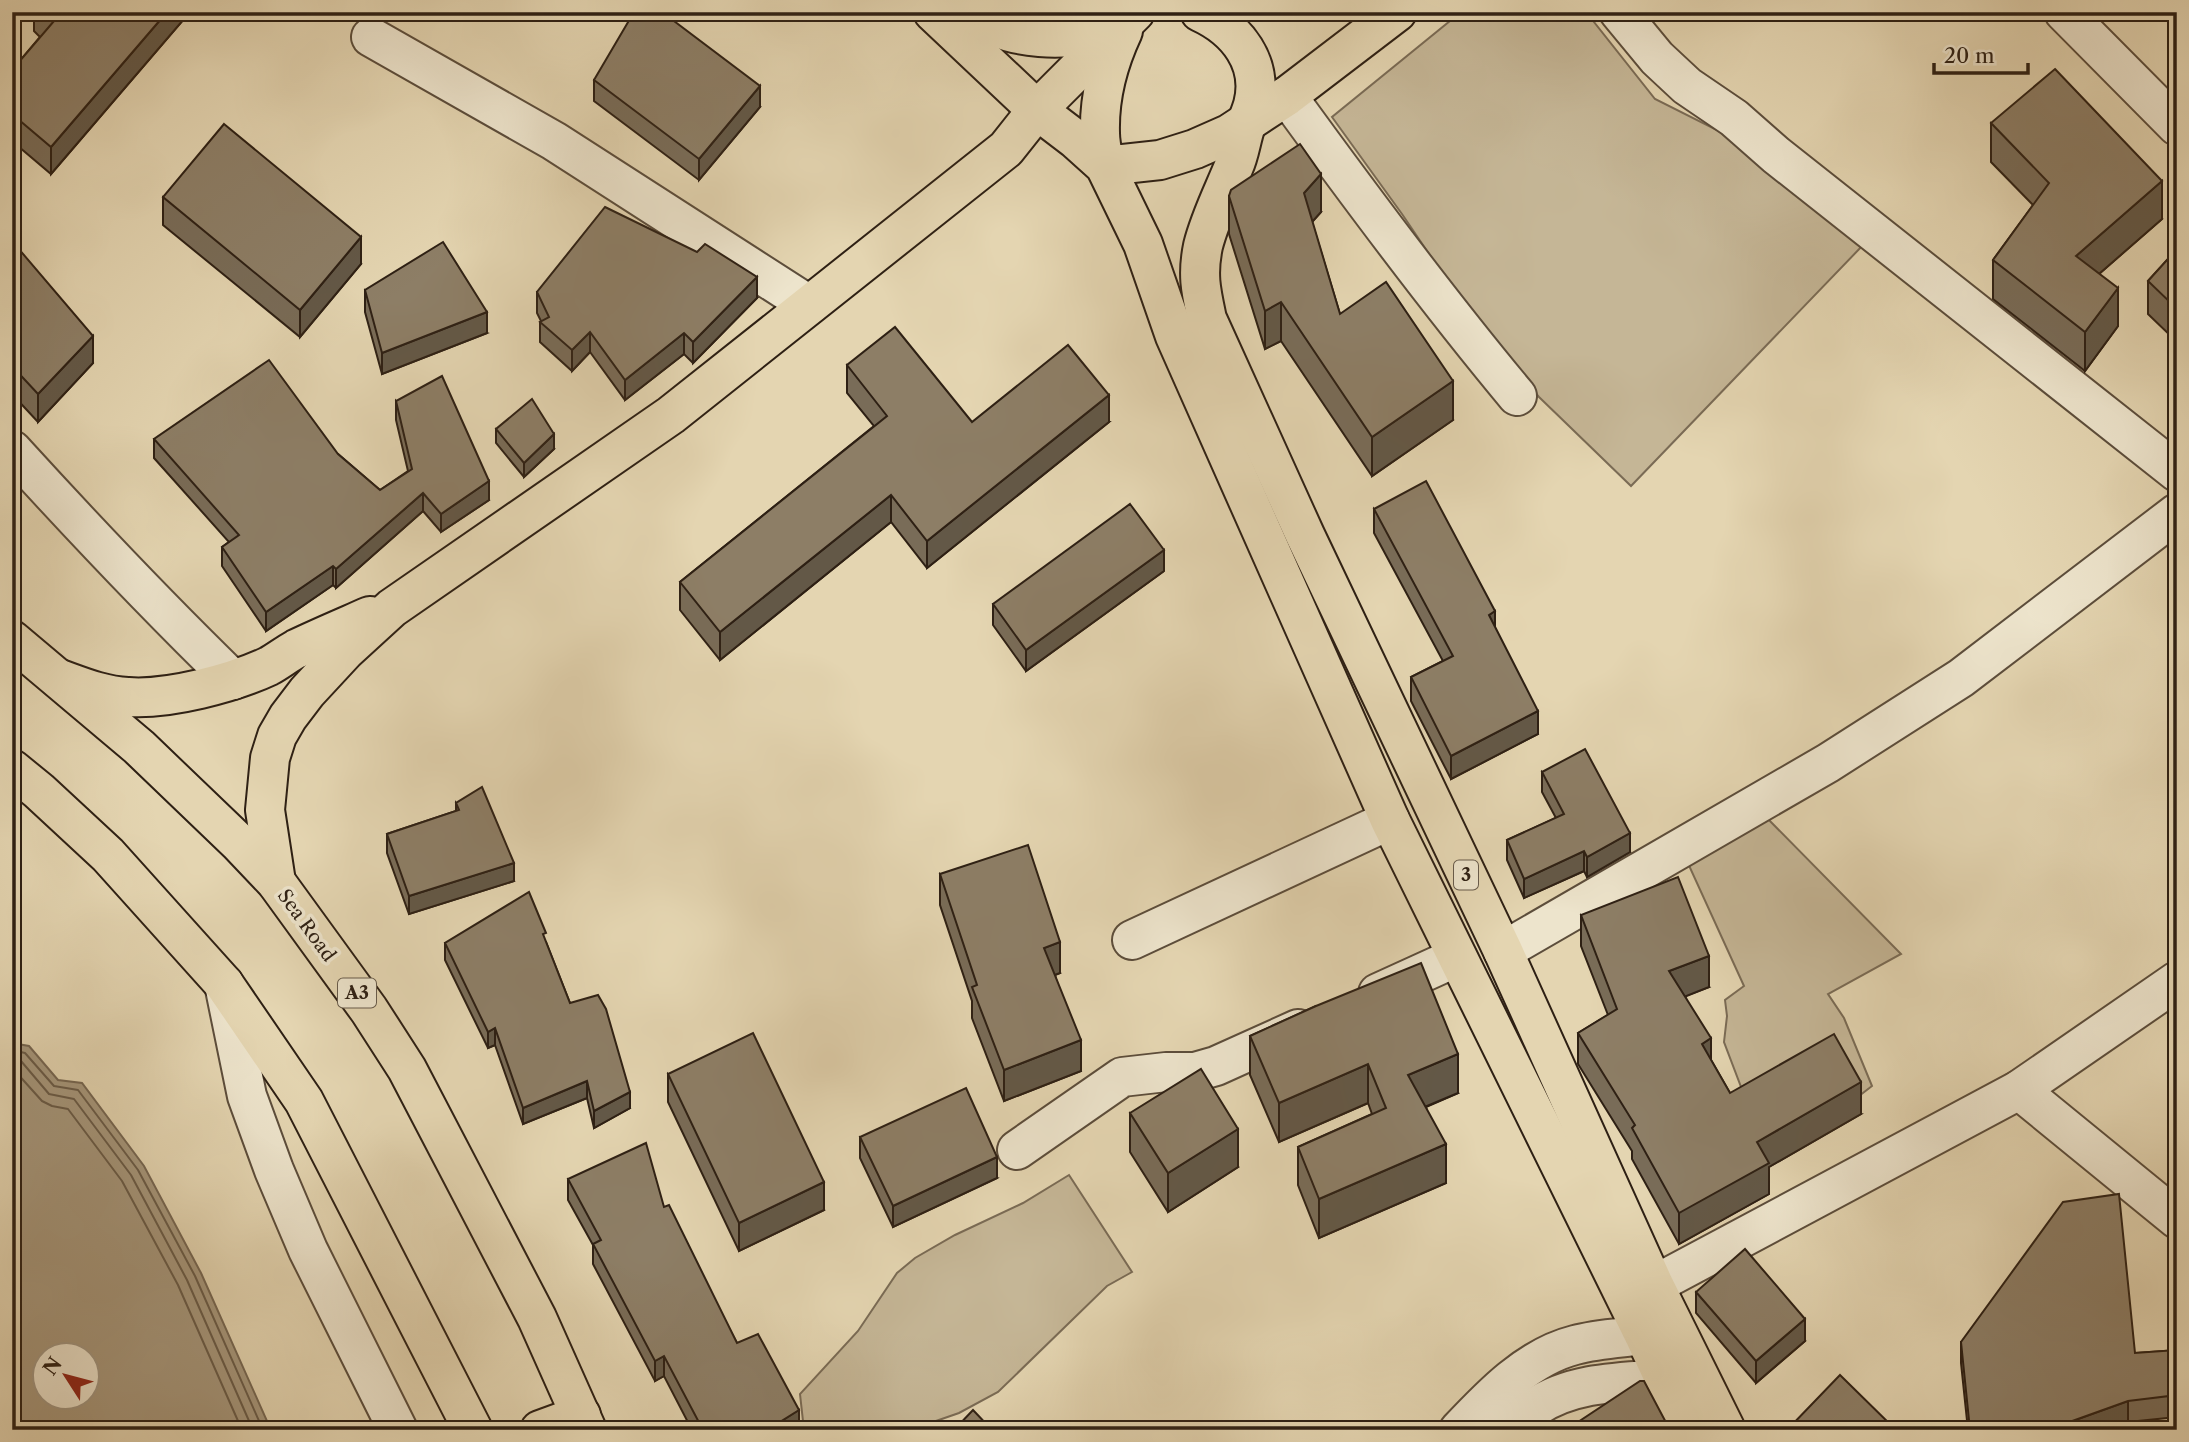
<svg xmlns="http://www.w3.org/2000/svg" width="2189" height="1442" font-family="'Libre Caslon Text',serif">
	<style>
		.green { fill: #c5b696; stroke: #7a6b55; stroke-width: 2 }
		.water { fill: #a6977c; stroke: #766752; stroke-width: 2; fill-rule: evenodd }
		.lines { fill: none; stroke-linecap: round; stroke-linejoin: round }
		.shore { stroke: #6a5c48; stroke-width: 2 }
		.minor-casing { stroke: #5c4d3b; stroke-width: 42 }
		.major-casing { stroke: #2e2014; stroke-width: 42 }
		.highway-casing { stroke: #2e2014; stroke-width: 42 }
		.minor { stroke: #ede4cc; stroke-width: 38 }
		.major { stroke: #e4d5b1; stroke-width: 38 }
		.highway { stroke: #e4d5b1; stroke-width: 38 }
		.wall { fill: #796c58; stroke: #2e2014; stroke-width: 2 }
		.shaded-wall { fill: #635847; stroke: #2e2014; stroke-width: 2 }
		.building { fill: #8d7e66; stroke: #2e2014; stroke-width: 2 }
		.labels { text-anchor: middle; stroke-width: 7; stroke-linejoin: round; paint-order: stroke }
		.shield { fill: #ede4cc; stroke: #675b4b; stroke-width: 2 }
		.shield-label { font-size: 18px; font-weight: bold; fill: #2e2014 }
		.street-label { font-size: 19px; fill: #2e2014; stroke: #ede4cc }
	</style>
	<rect width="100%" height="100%" fill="#e4d5b1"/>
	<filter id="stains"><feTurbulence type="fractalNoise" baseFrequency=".00286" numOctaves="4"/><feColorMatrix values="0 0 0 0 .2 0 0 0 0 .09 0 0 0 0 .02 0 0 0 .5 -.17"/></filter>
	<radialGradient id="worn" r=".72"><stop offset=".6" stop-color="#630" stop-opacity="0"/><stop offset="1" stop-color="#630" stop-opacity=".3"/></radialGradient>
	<g class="green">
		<polygon points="1461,12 1586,12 1655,99 1717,130 1773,168 1865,243 1631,486 1539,397 1479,328 1402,214 1332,117"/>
		<polygon points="1766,817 1901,954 1828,994 1844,1018 1872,1086 1859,1096 1746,1100 1724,1042 1727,1016 1725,1000 1744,986 1686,859"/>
		<polygon points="1069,1175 1132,1272 1107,1286 998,1392 959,1413 910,1430 804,1430 800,1394 858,1331 897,1273 915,1258 955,1235 1023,1203"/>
	</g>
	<path class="water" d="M 12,1043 L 29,1046 L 58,1080 L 82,1083 L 144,1166 L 201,1273 L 271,1430 L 12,1430 ZM 46,1354 L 88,1354 L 88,1396 L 46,1396 Z"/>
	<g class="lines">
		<g class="shore">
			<polyline points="12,1050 25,1053 54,1086 78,1090 138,1170 195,1276 263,1430"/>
			<polyline points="12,1059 21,1061 49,1094 74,1099 131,1175 187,1280 253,1430"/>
			<polyline points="12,1070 15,1071 42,1101 52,1106 68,1109 122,1181 178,1285 242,1430"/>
		</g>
		<defs>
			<g id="minor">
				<polyline points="1619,12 1657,58 1687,86 1734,118 1776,155 2177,472"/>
				<polyline points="2064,12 2177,126"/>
				<polyline points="371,37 554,141 809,305"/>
				<path d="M 1287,96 C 1361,198 1436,299 1517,396"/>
				<path d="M 12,450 C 84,529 157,606 233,680"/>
				<polyline points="1132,940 1390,820"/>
				<polyline points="1503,951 1828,763 1961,678 2177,513"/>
				<polyline points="224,984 247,1096 274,1170 308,1250 398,1430"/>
				<polyline points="1378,993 1457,957"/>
				<polyline points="2019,1090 2177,1219"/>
				<polyline points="1017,1150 1122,1077 1166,1072 1195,1072 1216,1066 1298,1029"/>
				<polyline points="1654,1285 2019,1090 2177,981"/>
				<path d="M 1459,1430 C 1491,1396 1528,1357 1575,1345 C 1597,1339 1622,1338 1644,1335"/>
				<path d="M 1510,1430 C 1517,1423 1525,1414 1534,1408 C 1571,1382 1621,1382 1665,1379"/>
			</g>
			<g id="major">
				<polyline points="933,12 1037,110 1075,139 1105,166 1143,244 1175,336 1390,820 1644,1335 1688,1430"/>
				<path d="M 972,12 C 980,18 987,24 996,27 C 1021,38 1058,40 1084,35 C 1097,32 1109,25 1121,21"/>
				<path d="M 1200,12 C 1237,29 1264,63 1253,105 C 1251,112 1248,119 1246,125 C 1241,139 1240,153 1234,166 C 1223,193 1210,218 1203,246 C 1197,275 1201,291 1207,319 L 1305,535 L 1503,951 L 1654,1285 L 1726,1430"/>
				<path d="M 1123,31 C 1108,63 1099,98 1100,133 C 1100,144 1103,156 1105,166 L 1160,160 L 1195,149 L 1229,134 L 1287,96 L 1397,12"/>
				<path d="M 60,679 C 82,687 104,696 128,697 C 168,700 233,683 269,666 C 278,661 287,654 296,649 C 321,637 345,627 370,616"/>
				<polyline points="276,882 265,810 270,758 277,736 288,717 307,692 345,651 392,608 671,415 1006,149 1037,110 1135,12"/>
			</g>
			<g id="highway">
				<polyline points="12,640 139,747 238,842 276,882 369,1010 407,1069 537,1318 587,1430"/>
				<polyline points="12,769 39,791 108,855 224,984 304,1101 473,1430"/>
				<polyline points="540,1430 581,1415"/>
			</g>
		</defs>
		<use href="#minor" class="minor-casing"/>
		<use href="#major" class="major-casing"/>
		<use href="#highway" class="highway-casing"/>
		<use href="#minor" class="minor"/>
		<use href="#major" class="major"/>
		<use href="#highway" class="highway"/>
	</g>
	<g class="wall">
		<polygon points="34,12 190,12 51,174 12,141 12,70 40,37 34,31"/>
		<polygon points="1681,12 1706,12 1705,19"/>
		<polygon points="594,80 760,107 699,180 594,101"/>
		<polygon points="1991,123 2162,219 2099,274 2118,326 2085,371 1993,299 1993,260 2033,205 1991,162"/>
		<polygon points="1229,196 1321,212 1312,222 1340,314 1453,420 1372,476 1281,341 1265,349 1229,234"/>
		<polygon points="163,197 361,264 300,337 163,225"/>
		<polygon points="12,241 93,363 38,422 12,394"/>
		<polygon points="2177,249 2177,342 2148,314 2148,281"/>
		<polygon points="365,290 487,333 382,374 365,312"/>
		<polygon points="537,292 757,298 693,363 684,354 625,400 590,352 572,371 540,342 540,322 541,321 537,313"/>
		<polygon points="847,365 972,422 1109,422 927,568 891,522 720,660 680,610 680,582 874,426 847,393"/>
		<polygon points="396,401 489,500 441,532 423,511 336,588 333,585 266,631 222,566 222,547 229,542 154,458 154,439 338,454 380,490 408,471 396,420"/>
		<polygon points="496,429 554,449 524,477 496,443"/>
		<polygon points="1374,509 1495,628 1538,734 1451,779 1411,701 1411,677 1443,661 1374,533"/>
		<polygon points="1164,571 1026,671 993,625 993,604"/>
		<polygon points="1542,772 1630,852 1587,877 1584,871 1524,898 1507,860 1507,840 1556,818 1542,792"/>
		<polygon points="456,803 514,881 409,914 387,853 387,834 456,811"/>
		<polygon points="2177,805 2177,833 2176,831 2176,806"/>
		<polygon points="940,874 1060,973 1055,975 1081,1071 1004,1101 972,1018 972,1001 940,905"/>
		<polygon points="1581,915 1709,987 1685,996 1711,1060 1730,1093 1861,1114 1769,1167 1769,1194 1679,1244 1632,1159 1632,1151 1578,1064 1578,1033 1608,1015 1581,946"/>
		<polygon points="546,942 570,1003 630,1108 594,1128 587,1098 523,1124 495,1045 488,1048 445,960 445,943"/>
		<polygon points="1316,1006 1458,1093 1426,1107 1446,1183 1319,1238 1298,1185 1298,1147 1372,1114 1368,1103 1279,1142 1250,1075 1250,1036"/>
		<polygon points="668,1074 824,1210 739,1251 668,1102"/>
		<polygon points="1130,1113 1238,1167 1168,1212 1130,1152"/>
		<polygon points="860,1137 997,1178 893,1227 860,1158"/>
		<polygon points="568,1179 664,1207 737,1343 799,1430 692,1430 664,1376 655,1381 593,1264 593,1245 568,1200"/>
		<polygon points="1696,1292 1805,1341 1756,1383 1696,1313"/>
		<polygon points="1961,1342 2135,1353 2177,1350 2177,1417 2128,1422 2107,1430 1968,1430 1961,1363"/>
	</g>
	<g class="shaded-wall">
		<polygon points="167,12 190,12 51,174 51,147"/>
		<polygon points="760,86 760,107 699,180 699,159"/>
		<polygon points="1321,174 1321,212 1304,231 1304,193"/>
		<polygon points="2162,181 2162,219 2076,294 2076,256"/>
		<polygon points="361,237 361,264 300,337 300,310"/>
		<polygon points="757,277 757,298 693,363 693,342"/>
		<polygon points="2118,288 2118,326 2085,371 2085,332"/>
		<polygon points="1281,302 1281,341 1265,349 1265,311"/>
		<polygon points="487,312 487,333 382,374 382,353"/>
		<polygon points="590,332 590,352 572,371 572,350"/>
		<polygon points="684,333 684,354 625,400 625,380"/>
		<polygon points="93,336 93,363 38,422 38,394"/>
		<polygon points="1453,381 1453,420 1372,476 1372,437"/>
		<polygon points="1109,395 1109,422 927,568 927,541"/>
		<polygon points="554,434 554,449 524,477 524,463"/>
		<polygon points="489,481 489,500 441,532 441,514"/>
		<polygon points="423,493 423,511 336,588 336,569"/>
		<polygon points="891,495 891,522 720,660 720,632"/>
		<polygon points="1164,550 1164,571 1026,671 1026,650"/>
		<polygon points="333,566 333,585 266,631 266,612"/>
		<polygon points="1495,611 1495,634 1489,615"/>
		<polygon points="1538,711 1538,734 1451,779 1451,756"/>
		<polygon points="1630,833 1630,852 1587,877 1587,857"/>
		<polygon points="1584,851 1584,871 1524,898 1524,879"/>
		<polygon points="514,863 514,881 409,914 409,896"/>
		<polygon points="1060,942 1060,973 1044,979 1044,948"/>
		<polygon points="1709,956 1709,987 1669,1003 1669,971"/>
		<polygon points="495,1028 495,1045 488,1048 488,1032"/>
		<polygon points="1711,1038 1711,1069 1702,1044"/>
		<polygon points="1081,1040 1081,1071 1004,1101 1004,1070"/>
		<polygon points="1458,1054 1458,1093 1408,1114 1408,1075"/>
		<polygon points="1368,1064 1368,1103 1279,1142 1279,1103"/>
		<polygon points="587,1081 587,1098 523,1124 523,1108"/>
		<polygon points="1861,1082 1861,1114 1769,1167 1769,1194 1679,1244 1679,1213 1757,1142"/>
		<polygon points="630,1092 630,1108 594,1128 594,1111"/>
		<polygon points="1238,1129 1238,1167 1168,1212 1168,1173"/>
		<polygon points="1446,1144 1446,1183 1319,1238 1319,1199"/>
		<polygon points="997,1157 997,1178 893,1227 893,1206"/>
		<polygon points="824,1182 824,1210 739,1251 739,1223"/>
		<polygon points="1805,1319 1805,1341 1756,1383 1756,1361"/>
		<polygon points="664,1356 664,1376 655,1381 655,1361"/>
		<polygon points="2128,1401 2128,1422 2107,1430 2064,1430 2064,1424"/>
		<polygon points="799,1410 799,1430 767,1430"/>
	</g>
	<g class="building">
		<polygon points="44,12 167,12 51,147 12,114 12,70 54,21"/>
		<polygon points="634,12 662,12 760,86 699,159 594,80"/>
		<polygon points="2055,69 2162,181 2076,256 2118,288 2085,332 1993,260 2049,183 1991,123"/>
		<polygon points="224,124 361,237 300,310 163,197"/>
		<polygon points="1300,144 1321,174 1304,193 1340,314 1386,282 1453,381 1372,437 1281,302 1265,311 1229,196 1231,190"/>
		<polygon points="605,207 697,252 705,244 757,277 693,342 684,333 625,380 590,332 572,350 540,322 549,317 537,292"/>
		<polygon points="12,241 93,336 38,394 12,366"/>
		<polygon points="443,242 487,312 382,353 365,290"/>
		<polygon points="2177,249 2177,309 2148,281"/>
		<polygon points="895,327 972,422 1068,345 1109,395 927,541 891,495 720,632 680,582 887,416 847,365"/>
		<polygon points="269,360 338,454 380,490 412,469 396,401 442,376 489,481 441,514 423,493 336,569 333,566 266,612 222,547 239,535 154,439"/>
		<polygon points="532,399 554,434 524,463 496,429"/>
		<polygon points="1426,481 1495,611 1489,615 1538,711 1451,756 1411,677 1453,656 1374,509"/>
		<polygon points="1130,504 1164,550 1026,650 993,604"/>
		<polygon points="1585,749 1630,833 1587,857 1584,851 1524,879 1507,840 1564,814 1542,772"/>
		<polygon points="482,787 514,863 409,896 387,834 459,810 456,803"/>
		<polygon points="1028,845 1060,942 1044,948 1081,1040 1004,1070 972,987 977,985 940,874"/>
		<polygon points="1678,877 1709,956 1669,971 1711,1038 1702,1044 1730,1093 1834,1034 1861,1082 1757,1142 1769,1163 1679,1213 1632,1128 1635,1125 1578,1033 1617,1009 1581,915"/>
		<polygon points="529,892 546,933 543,934 570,1003 598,995 606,1009 630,1092 594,1111 587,1081 523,1108 495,1028 488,1032 445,943"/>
		<polygon points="1421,963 1458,1054 1408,1075 1446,1144 1319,1199 1298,1147 1386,1108 1368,1064 1279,1103 1250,1036 1316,1006"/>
		<polygon points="753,1033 824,1182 739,1223 668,1074"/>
		<polygon points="1201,1069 1238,1129 1168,1173 1130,1113"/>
		<polygon points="966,1088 997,1157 893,1206 860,1137"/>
		<polygon points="646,1143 664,1207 669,1205 737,1343 758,1334 799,1410 767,1430 703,1430 664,1356 655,1361 593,1244 601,1240 568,1179"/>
		<polygon points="2119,1194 2135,1353 2177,1350 2177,1395 2128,1401 2064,1424 2065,1430 1970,1430 1961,1342 2063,1202"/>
		<polygon points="1745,1249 1805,1319 1756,1361 1696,1292"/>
		<polygon points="1840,1375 1896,1430 1787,1430"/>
		<polygon points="1640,1381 1644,1381 1670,1430 1566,1430"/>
		<polygon points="973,1410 992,1430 954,1430"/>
	</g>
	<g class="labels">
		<g class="shield">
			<rect x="1454" y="860.5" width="24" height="29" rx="5"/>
			<rect x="338" y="978.5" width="38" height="29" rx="5"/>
		</g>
		<g class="shield-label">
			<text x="1466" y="881">3</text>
			<text x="357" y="999">A3</text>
		</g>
		<g class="street-label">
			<text transform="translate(307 925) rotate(54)" y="7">Sea Road</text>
		</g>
	</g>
	<rect width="2189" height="1442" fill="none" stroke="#e4d5b1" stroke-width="42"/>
	<rect x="14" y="14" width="2161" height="1414" fill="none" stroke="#2e2014" stroke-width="3.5"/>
	<rect x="21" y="21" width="2147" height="1400" fill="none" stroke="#2e2014" stroke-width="2"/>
	<g transform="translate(66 1376) rotate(306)"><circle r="33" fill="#ede4cc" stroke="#a19682" stroke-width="2"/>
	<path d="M0-5L12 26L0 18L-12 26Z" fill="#8f2418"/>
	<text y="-10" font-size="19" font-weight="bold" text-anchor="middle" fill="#2e2014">N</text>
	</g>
	<path d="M1934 63v10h94v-10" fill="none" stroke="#2e2014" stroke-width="3.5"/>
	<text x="1944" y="63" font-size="21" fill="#2e2014" stroke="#ede4cc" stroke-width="5" paint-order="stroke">20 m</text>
	<rect width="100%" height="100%" filter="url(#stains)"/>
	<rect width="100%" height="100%" fill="url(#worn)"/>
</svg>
